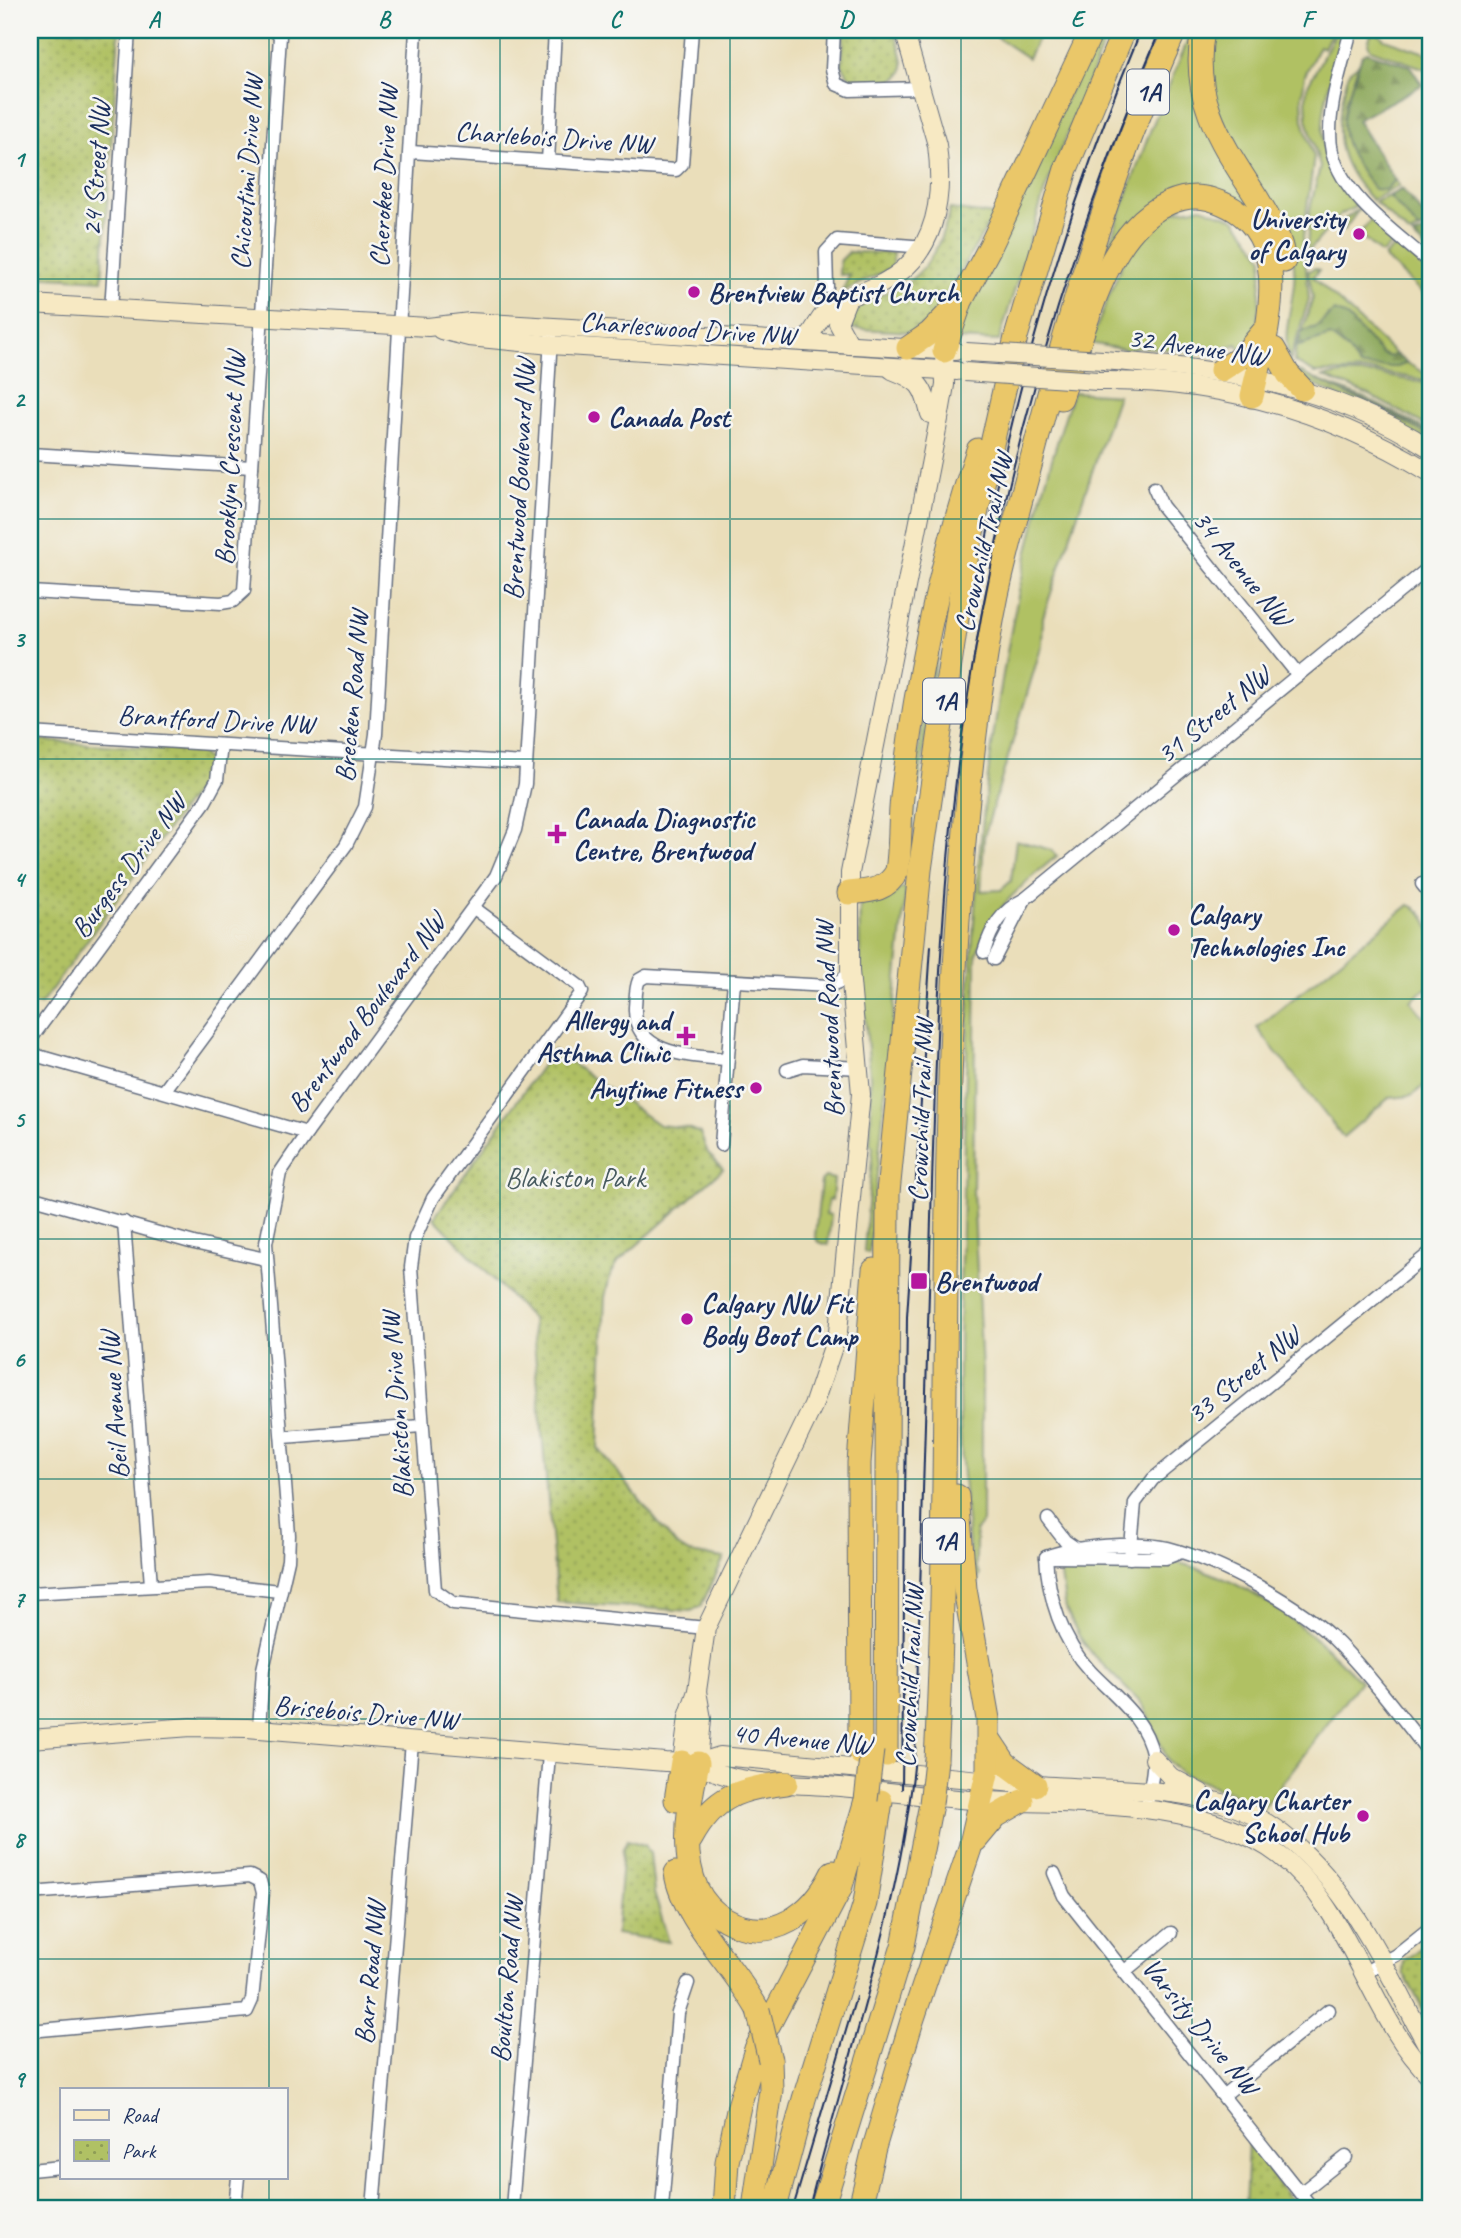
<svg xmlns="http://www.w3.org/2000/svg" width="1461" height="2238" font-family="Caveat,sans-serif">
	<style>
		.green { fill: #b0c164; stroke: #667861; stroke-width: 2 }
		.forest { fill: url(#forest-firs); stroke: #546b5c; stroke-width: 2 }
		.park { fill: url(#park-dots); stroke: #667861; stroke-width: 2 }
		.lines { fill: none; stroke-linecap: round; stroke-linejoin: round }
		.street-casing { stroke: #636c7e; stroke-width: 15 }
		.secondary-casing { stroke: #636c7e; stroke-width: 20 }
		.highway-casing { stroke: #636c7e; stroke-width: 25 }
		.street { stroke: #fff; stroke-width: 12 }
		.secondary { stroke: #f7e9c3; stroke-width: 18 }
		.highway { stroke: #eac769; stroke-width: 23 }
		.tram { stroke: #1b2f5e; stroke-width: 2 }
		.secondary-bridge-casing { stroke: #636c7e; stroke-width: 20; stroke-linecap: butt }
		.highway-bridge-casing { stroke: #636c7e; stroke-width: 25; stroke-linecap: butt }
		.secondary-bridge { stroke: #f7e9c3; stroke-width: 18 }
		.highway-bridge { stroke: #eac769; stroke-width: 23 }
		.grid { fill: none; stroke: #0f766e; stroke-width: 2; stroke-opacity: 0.55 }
		.poi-dot { fill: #b5179e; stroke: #f6f6f2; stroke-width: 2.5 }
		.labels { text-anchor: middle; stroke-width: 5; stroke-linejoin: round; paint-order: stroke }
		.shield { fill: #f6f6f2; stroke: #5d6b8a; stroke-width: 2 }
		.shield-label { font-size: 26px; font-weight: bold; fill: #1b2f5e }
		.street-label { font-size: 28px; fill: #1b2f5e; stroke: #f6f6f2 }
		.poi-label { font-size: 28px; font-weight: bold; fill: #1b2f5e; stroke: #f6f6f2; text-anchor: start }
		.park-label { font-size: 28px; fill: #485b60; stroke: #f6f6f2 }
		.neatline { fill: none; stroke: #0f766e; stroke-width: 2.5 }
		.grid-label { font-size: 23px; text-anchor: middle; font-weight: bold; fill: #0f766e }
	</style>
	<defs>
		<pattern id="forest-firs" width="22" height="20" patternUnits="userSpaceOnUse" patternTransform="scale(1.75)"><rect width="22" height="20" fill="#8ca75a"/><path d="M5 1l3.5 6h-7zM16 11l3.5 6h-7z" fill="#72884e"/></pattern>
		<pattern id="park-dots" width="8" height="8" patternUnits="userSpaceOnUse" patternTransform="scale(1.75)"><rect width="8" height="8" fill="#b0c164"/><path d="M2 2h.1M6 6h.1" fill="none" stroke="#8e9d56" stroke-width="1.8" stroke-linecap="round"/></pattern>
	</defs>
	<rect width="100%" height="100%" fill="#f6f6f2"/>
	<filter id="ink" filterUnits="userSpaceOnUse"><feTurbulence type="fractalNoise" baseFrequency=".0143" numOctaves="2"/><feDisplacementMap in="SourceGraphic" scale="14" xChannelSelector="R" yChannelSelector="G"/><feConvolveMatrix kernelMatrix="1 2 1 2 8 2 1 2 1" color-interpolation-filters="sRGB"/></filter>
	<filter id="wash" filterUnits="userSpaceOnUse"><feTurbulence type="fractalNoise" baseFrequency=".00686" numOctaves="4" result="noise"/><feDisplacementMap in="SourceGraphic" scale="28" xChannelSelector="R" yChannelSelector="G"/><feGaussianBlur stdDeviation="1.57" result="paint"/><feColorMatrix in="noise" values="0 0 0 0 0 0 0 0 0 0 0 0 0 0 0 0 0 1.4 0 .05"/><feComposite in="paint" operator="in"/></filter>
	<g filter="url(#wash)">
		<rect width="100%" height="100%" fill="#eadeba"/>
		<g class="green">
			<polygon points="991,30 1042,30 1028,58 999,39"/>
			<polygon points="1098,30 1109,30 1045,190 999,341 957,339 958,330"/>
			<polygon points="1192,30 1194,53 1265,221 1201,194 1105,255 1151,129"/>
			<path d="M 1210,30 L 1333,30 L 1324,48 L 1319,46 L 1305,75 L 1302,96 L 1303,120 L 1314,157 L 1303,237 L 1309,299 L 1290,360 C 1278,327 1302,290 1292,255 C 1288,239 1275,223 1267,208 C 1231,146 1201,106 1210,30 Z"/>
			<path d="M 1337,30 L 1344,30 C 1333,74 1309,132 1333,176 C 1340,187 1349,196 1357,206 L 1340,215 L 1307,253 L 1309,213 L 1320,167 L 1307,119 L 1306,98 L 1307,87 Z"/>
			<polygon points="1378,33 1384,39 1431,55 1431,71 1370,49 1368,43 1371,34"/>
			<path d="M 1359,64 L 1345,103 L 1385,190 L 1395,180 L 1399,186 L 1372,200 C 1333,159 1334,132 1347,79 L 1350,71 Z"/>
			<polygon points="1389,196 1419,230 1409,234 1375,202"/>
			<polygon points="1201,207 1235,219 1263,257 1257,328 1242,351 1237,344 1213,353 1141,347 1126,350 1090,343 1124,259 1133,243 1168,212"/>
			<polygon points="1360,208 1344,230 1338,224"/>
			<polygon points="1371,220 1395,241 1381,254 1359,234"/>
			<polygon points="1398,243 1431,274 1431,301 1384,257"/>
			<polygon points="1315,268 1319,270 1313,277 1395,354 1390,357 1382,354 1345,315 1329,314 1317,327 1302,331 1313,298 1308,271"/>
			<polygon points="1331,336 1347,349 1360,367 1397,367 1407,363 1431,377 1431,381 1372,371 1315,373 1294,362 1296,347"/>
			<polygon points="1293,369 1391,415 1431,437 1431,442 1301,378"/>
			<polygon points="1343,374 1375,374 1431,384 1431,428 1369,395 1324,377"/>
			<polygon points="1317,380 1367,399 1429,431 1431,435 1375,405"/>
			<path d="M 1073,392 L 1118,395 L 1043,617 L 1042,644 L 984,837 L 981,891 L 1001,890 L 1011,881 L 1016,840 L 1051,850 L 1057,856 C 1023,884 988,911 976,957 L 973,1191 L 982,1372 L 982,1522 L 976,1530 L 976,1567 L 980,1574 L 976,1588 L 973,1588 C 967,1523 960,1458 959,1394 C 958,1329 961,1264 963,1199 C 967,921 984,658 1073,392 Z"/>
			<polygon points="934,651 937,653 911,844 906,843 906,833"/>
			<path d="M 901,888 L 906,888 L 903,918 L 869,1253 L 864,1252 L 873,1146 L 870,1145 C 876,1064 856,985 860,904 L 886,901 Z"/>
			<path d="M 1409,905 C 1440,917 1431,957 1431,984 L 1411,1001 L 1431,1026 L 1431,1080 L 1411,1096 L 1389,1098 L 1343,1137 L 1257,1028 Z"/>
			<polygon points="825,1177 834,1179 832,1200 828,1200 826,1214 831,1215 828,1245 818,1242 815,1236 821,1181"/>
			<path d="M 1175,1562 C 1247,1578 1310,1629 1360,1681 L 1261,1811 L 1231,1793 L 1180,1773 L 1168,1761 L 1143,1705 L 1094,1656 L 1079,1636 L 1066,1610 L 1060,1569 L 1065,1564 Z"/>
		</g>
		<g class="forest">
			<path d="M 1367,52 L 1410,66 L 1422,85 L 1357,120 L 1395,180 L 1385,190 L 1374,189 C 1329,130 1340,121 1362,55 Z"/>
			<polygon points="1402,189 1431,224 1431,225 1419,230 1389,196"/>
			<polygon points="1431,230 1431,254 1412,236"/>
			<polygon points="1334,311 1345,315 1382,354 1390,357 1395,354 1407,363 1397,367 1360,367 1347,349 1330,336 1296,347 1302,331 1317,327"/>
		</g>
		<g class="park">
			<polygon points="30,30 119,30 102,280 30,276"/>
			<path d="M 844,30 L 894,30 C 901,53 917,84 877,82 C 868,81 858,82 850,78 L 842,65 Z"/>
			<path d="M 950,209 L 994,215 L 931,321 L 910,332 L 845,328 L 849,310 C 867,298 891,293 909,281 C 932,265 944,234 950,209 Z"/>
			<polygon points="849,252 893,253 892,268 842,292 850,274 839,275 840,261"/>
			<polygon points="30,740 199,751 210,762 210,771 41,1004 30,1004"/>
			<polygon points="553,1050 659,1125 688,1128 700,1133 708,1153 723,1169 618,1262 610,1276 605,1297 598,1448 676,1545 689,1553 724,1558 701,1606 691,1611 557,1602 532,1319 434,1218"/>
			<polygon points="627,1840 645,1845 650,1853 654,1893 669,1942 616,1934 623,1849"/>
			<polygon points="1431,1939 1431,2023 1403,1973 1404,1961"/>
			<polygon points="1248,2142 1296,2208 1245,2208"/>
		</g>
	</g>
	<g filter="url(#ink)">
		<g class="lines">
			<defs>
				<g id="street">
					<polyline points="834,30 832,69 836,84 850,90 920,88"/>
					<path d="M 1351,30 C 1342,66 1324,115 1332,152 C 1344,199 1398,234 1431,264"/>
					<polyline points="411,152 676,170 682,164 692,30"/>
					<polyline points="548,161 555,30"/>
					<polyline points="827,287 826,252 837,240 925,247"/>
					<polyline points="111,310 129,30"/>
					<polyline points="30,454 252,467"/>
					<polyline points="1154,488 1162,506 1298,675"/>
					<polyline points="30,592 221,603 233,601 244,591 280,36 275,30"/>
					<polyline points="30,733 525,763"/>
					<polyline points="1422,884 1431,895"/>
					<polyline points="474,908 579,986 582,992 433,1198 415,1238 411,1267 435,1590 453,1603 706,1628"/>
					<path d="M 984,952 C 991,928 1002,910 1025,899 L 1431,566"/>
					<polyline points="994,959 1025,899"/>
					<polyline points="30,1040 205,802 217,780 221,745"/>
					<polyline points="30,1048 38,1056 307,1133"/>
					<path d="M 726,1059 C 690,1056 633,1055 635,1007 C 636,998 635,989 639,980 L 646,976 L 829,986 L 841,981 L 850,971"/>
					<polyline points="787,1070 803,1065 860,1068"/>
					<polyline points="164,1091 346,845 365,807 376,734 416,30"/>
					<polyline points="721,1145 734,981"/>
					<polyline points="30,1197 194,1243 265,1259"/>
					<polyline points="124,1222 151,1585"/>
					<polyline points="284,1437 421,1426"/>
					<polyline points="1048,1519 1065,1541 1078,1550"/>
					<path d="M 1046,1557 C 1073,1546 1139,1541 1168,1548 C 1221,1562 1301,1605 1339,1644 C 1372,1678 1402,1718 1431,1755"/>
					<path d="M 1046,1557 C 1048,1597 1062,1641 1090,1671 C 1116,1698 1145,1717 1153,1756 C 1155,1769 1150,1786 1148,1799"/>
					<polyline points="1047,1557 1166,1558 1179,1553"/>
					<polyline points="1130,1558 1135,1503 1153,1479 1431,1252"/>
					<polyline points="30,1593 209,1583 279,1591"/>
					<polyline points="259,1729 263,1669 288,1560 289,1535 266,1243 280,1173 307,1133 496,876 515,830 525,784 551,337"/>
					<polyline points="1054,1873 1064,1896 1312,2208"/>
					<polyline points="30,1893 250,1876 260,1881 263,1893 252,2000 247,2011 30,2031"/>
					<polyline points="1125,1971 1171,1933"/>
					<polyline points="1365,1972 1396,1955 1431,1927"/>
					<polyline points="1224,2095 1329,2010"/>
					<polyline points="30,2170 61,2167"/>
					<polyline points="1302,2192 1346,2157"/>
					<polyline points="235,2208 238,2177"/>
					<polyline points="373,2208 412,1742"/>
					<polyline points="512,2208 549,1754"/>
					<polyline points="662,2208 678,2013 688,1983"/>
				</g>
				<g id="secondary">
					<polyline points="847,300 838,323 850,345"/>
					<polyline points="30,304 428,327 470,322 955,351"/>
					<polyline points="441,330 469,337 551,345 957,371"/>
					<path d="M 805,342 C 815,330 821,313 834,304 C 843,298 870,290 883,283 C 936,256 944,199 937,145 L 904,30"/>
					<path d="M 1103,360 C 1223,369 1327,383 1431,449"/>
					<path d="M 892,370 C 920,381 923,385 930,414"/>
					<path d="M 1098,381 C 1219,379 1328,410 1431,473"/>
					<polyline points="697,1691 702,1719 698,1763"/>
					<path d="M 30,1739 L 191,1727 L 247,1728 L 665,1762 L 698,1763 L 720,1756 C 825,1766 931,1776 1037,1785 C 1098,1790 1162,1786 1222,1803 C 1247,1810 1271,1824 1291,1841 C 1356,1895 1391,1980 1431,2052"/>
					<polyline points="1154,1759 1171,1777 1201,1793"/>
					<polyline points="682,1762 688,1717 697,1691 706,1628 813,1406 838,1332 861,1094 850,971 850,873 939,419 945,385 944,351"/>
					<path d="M 698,1763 C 733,1786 786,1783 827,1786 C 880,1790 933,1798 986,1801 C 1076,1805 1204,1798 1279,1855 C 1353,1912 1367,2014 1431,2077"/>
				</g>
				<g id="highway">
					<path d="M 1203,30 C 1190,99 1221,142 1257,198 C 1269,218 1281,237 1284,261"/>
					<polyline points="908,348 930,333 954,308"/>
					<polyline points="1274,349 1288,374 1302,389"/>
					<polyline points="944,351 961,301 991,245 1092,30"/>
					<polyline points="1221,370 1243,356 1263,332"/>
					<path d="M 1061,398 C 1080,345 1097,269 1135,228 C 1153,208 1182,191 1210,199 C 1300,225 1268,328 1252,396"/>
					<path d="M 849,893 C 869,891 887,891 897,871 C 901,847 899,822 902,797 C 916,679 940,562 978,450"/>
					<polyline points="991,1742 1005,1763 1035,1785"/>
					<polyline points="860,1753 859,1463 874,1270"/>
					<polyline points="886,1755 888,1193 920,870 938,745 965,564 1016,337 1066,169 1124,30"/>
					<path d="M 936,1760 C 952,1463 937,1164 962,867 C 969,776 979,684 997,595 C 1009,540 1025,486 1039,432 C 1074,294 1117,159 1175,30"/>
					<path d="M 698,1763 C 689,1800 680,1853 697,1889 C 703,1902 714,1913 726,1920 C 772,1946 813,1913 833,1872"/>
					<polyline points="676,1800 682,1762"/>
					<path d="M 691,1839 C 715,1795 739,1789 786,1783"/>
					<polyline points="976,1840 996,1816 1022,1801"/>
					<path d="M 676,1873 C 682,1917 736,1969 758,2010"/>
					<polyline points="724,2208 727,2162 739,2106 756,2049 840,1889 866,1800"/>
					<polyline points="754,2208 771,2090 770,2060"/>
					<polyline points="775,2208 804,2099 865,1903 881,1801"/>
					<polyline points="822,2208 903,1946 931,1804"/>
					<polyline points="860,2208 874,2148 911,2024 970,1848 988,1769 988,1719 965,1589 957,1496"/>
				</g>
			</defs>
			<use href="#street" class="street-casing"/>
			<use href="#secondary" class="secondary-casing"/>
			<use href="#highway" class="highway-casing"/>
			<use href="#street" class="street"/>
			<use href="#secondary" class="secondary"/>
			<use href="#highway" class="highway"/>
			<g class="tram">
				<path d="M 986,541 C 1021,365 1072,195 1141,30"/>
				<polyline points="902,1789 907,1317 931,946"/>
				<polyline points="793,2208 856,1997"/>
				<path d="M 809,2208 C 846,2059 900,1912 915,1757 C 920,1590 926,1422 930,1254 C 935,1080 938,906 962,734 C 996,492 1064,255 1160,30"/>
			</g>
			<defs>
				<g id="secondary-bridge">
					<polyline points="966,352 1103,360"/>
					<polyline points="965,372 1098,381"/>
				</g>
				<g id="highway-bridge">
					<polyline points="866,1800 872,1750"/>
					<polyline points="931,1804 936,1760"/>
					<polyline points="758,2010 770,2060"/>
				</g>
			</defs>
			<use href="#secondary-bridge" class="secondary-bridge-casing"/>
			<use href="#highway-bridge" class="highway-bridge-casing"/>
			<use href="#secondary-bridge" class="secondary-bridge"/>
			<use href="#highway-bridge" class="highway-bridge"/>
		</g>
	</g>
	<path class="grid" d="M 269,30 L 269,2089M 500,30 L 500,2208M 730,30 L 730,2208M 961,30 L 961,2208M 1192,30 L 1192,2208M 30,279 L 1431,279M 30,519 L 1431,519M 30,759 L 1431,759M 30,999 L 1431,999M 30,1239 L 1431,1239M 30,1479 L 1431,1479M 30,1719 L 1431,1719M 30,1959 L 1431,1959M 269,2177 L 269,2208"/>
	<g class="poi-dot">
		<circle cx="1359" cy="234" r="7"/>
		<circle cx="694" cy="292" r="7"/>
		<circle cx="594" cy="417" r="7"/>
		<path d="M553.5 823.5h7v7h7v7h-7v7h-7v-7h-7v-7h7z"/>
		<circle cx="1174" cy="930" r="7"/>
		<path d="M682.5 1025.5h7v7h7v7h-7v7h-7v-7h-7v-7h7z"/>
		<circle cx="756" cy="1088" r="7"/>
		<rect x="910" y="1272" width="18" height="18" rx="3.5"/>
		<circle cx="687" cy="1319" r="7"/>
		<circle cx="1363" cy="1816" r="7"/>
	</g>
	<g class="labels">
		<g class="shield">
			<rect x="1127" y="69.5" width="42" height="45" rx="5"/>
			<rect x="923" y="678.5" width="42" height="45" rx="5"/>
			<rect x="923" y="1518.5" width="42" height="45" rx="5"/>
		</g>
		<g class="shield-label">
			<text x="1148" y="101">1A</text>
			<text x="944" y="710">1A</text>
			<text x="944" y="1550">1A</text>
		</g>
		<g class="street-label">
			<text transform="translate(554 137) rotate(4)" y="10">Charlebois Drive NW</text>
			<text transform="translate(95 168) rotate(-86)" y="10">24 Street NW</text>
			<text transform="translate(246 172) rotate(-86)" y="10">Chicoutimi Drive NW</text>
			<text transform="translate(383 176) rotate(-87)" y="10">Cherokee Drive NW</text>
			<text transform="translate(688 328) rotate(4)" y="10">Charleswood Drive NW</text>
			<text transform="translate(1198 346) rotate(8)" y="10">32 Avenue NW</text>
			<text transform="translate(229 458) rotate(-87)" y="10">Brooklyn Crescent NW</text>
			<text transform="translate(518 479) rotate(-87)" y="10">Brentwood Boulevard NW</text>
			<text transform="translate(983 542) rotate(-77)" y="10">Crowchild Trail NW</text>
			<text transform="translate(1243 568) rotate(51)" y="10">34 Avenue NW</text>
			<text transform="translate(351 696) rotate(-85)" y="10">Brecken Road NW</text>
			<text transform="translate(1213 714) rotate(-39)" y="10">31 Street NW</text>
			<text transform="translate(216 719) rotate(3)" y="10">Brantford Drive NW</text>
			<text transform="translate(128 865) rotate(-53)" y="10">Burgess Drive NW</text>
			<text transform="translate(366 1012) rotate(-53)" y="10">Brentwood Boulevard NW</text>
			<text transform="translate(828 1019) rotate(-93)" y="10">Brentwood Road NW</text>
			<text transform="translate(920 1110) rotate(-88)" y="10">Crowchild Trail NW</text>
			<text transform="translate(1243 1374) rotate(-39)" y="10">33 Street NW</text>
			<text transform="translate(113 1405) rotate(-94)" y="10">Beil Avenue NW</text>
			<text transform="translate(396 1405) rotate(-94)" y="10">Blakiston Drive NW</text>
			<text transform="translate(909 1676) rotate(-87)" y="10">Crowchild Trail NW</text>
			<text transform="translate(366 1712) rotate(5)" y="10">Brisebois Drive NW</text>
			<text transform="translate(802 1738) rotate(5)" y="10">40 Avenue NW</text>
			<text transform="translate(369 1973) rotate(-85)" y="10">Barr Road NW</text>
			<text transform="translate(506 1979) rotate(-85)" y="10">Boulton Road NW</text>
			<text transform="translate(1201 2026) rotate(51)" y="10">Varsity Drive NW</text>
		</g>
		<g class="poi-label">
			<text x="1345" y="228" text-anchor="end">University<tspan x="1345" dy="32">of Calgary</tspan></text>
			<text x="708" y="302">Brentview Baptist Church</text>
			<text x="608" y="427">Canada Post</text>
			<text x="573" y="828">Canada Diagnostic<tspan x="573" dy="32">Centre, Brentwood</tspan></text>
			<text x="1188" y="924">Calgary<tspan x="1188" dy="32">Technologies Inc</tspan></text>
			<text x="670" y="1030" text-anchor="end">Allergy and<tspan x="670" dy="32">Asthma Clinic</tspan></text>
			<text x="742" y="1098" text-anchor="end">Anytime Fitness</text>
			<text x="935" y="1291">Brentwood</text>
			<text x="701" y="1313">Calgary NW Fit<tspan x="701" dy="32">Body Boot Camp</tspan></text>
			<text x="1349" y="1810" text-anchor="end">Calgary Charter<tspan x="1349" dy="32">School Hub</tspan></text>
		</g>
		<g class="park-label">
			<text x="575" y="1187">Blakiston Park</text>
		</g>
	</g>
	<rect width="1461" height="2238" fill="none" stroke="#f6f6f2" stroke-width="77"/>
	<rect x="60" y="2088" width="228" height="91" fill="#f6f6f2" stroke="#9ea6b7" stroke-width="2"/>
	<rect x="74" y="2110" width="35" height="10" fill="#f7e9c3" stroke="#9ea6b7" stroke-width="2"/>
	<text x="122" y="2122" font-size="21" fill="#1b2f5e">Road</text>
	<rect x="74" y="2140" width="35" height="21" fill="url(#park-dots)" stroke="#9ea6b7" stroke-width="2"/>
	<text x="122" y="2158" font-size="21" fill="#1b2f5e">Park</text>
	<rect x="38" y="38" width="1384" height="2162" class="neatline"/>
	<g class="grid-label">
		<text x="154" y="27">A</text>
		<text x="384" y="27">B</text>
		<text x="615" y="27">C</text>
		<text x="846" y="27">D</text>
		<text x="1077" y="27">E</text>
		<text x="1307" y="27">F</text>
		<text x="19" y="167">1</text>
		<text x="19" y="407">2</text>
		<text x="19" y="647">3</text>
		<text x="19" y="887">4</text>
		<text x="19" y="1127">5</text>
		<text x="19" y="1367">6</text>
		<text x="19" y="1607">7</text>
		<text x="19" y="1847">8</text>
		<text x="19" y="2087">9</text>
	</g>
</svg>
